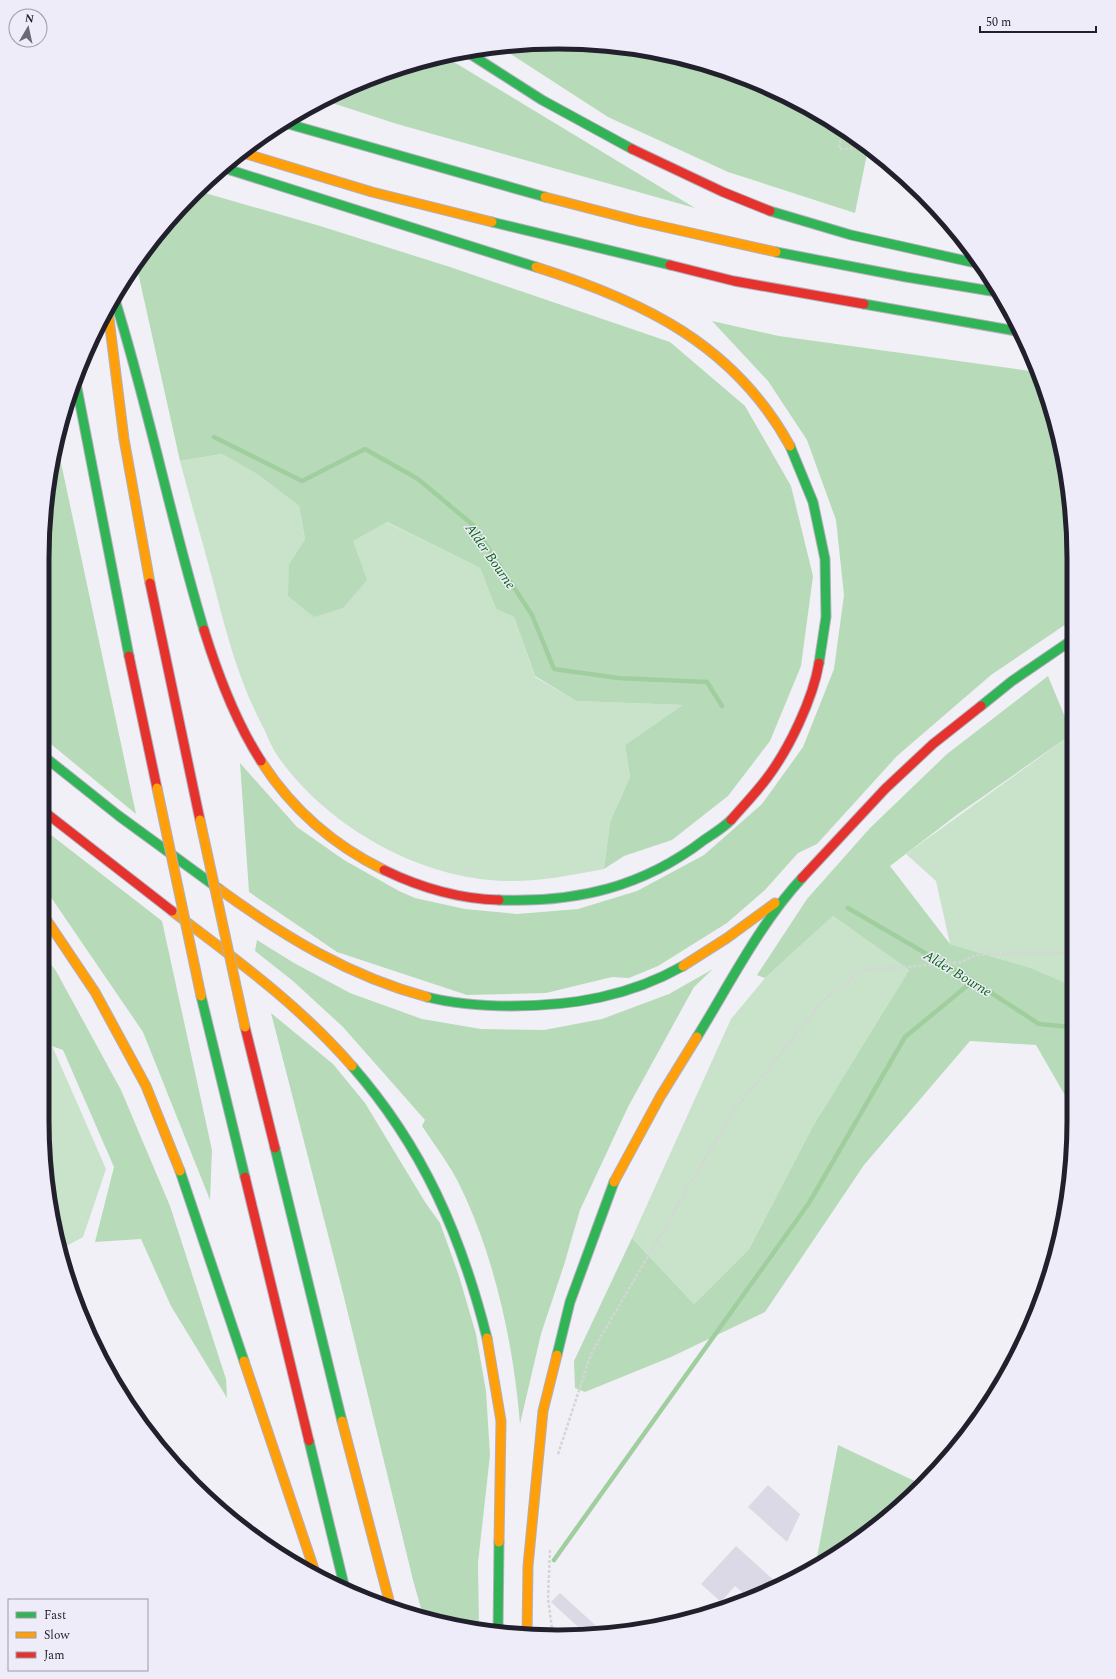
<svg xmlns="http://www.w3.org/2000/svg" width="1116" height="1679" font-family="Spectral,serif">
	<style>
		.green { fill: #c9e3ca }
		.forest { fill: #b7dbb8 }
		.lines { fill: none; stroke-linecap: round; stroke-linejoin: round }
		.stream { stroke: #a0ce9f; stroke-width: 4.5 }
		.building { fill: #dbd9e5 }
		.fast-casing { stroke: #b3afbe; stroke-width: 11 }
		.slow-casing { stroke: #b3afbe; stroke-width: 11 }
		.jam-casing { stroke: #b3afbe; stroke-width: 11 }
		.path { stroke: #d5d5d7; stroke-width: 2.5; stroke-dasharray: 3 2; stroke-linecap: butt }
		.fast { stroke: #30b455; stroke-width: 9 }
		.slow { stroke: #ff9f0a; stroke-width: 9 }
		.jam { stroke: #e5322d; stroke-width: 9 }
		.slow-bridge-casing { stroke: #b3afbe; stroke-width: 11; stroke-linecap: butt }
		.slow-bridge { stroke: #ff9f0a; stroke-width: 9 }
		.labels { text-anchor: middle; stroke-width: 3; stroke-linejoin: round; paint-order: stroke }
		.water-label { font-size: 14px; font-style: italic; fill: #00670b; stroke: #efecfa }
		.rim { fill: none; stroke: #23202d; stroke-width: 5 }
	</style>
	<rect width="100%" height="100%" fill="#f1f0f6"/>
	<g class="green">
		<path d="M 222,454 L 257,474 L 299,506 L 305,539 L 289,564 L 352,541 L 386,522 L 480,568 L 496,609 L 514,617 L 535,677 L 576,701 L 684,705 L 625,745 L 630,777 L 610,822 L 604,869 C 571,875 539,882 506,881 C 420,879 328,827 279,758 C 273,750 269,740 265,731 C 240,684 228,640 215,589 C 204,546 191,504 180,461 Z"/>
		<polygon points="1072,734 1071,985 1031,968 950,944 936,881 906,854"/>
		<polygon points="833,916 909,970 813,1126 749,1249 694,1304 632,1238 731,1019 765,978"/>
		<polygon points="46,1032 106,1169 83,1237 61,1249 46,1189"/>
	</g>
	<g class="forest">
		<polygon points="524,43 626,46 724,69 816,111 868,149 855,213 728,172 608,117 500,47"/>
		<polygon points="444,56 695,208 397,124 323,100 330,95 425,60"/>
		<polygon points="198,191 320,226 450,267 670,342 745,406 791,486 813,576 801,666 770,741 728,796 672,840 624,856 604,869 610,822 630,777 625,745 683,705 576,701 535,676 514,617 496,609 480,568 387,522 353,541 367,580 343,608 314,617 288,596 289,564 305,539 299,506 257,474 222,454 180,461 137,268 170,218"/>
		<polygon points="712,321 779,336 1037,372 1056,425 1073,524 1072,620 991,675 897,756 817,844 798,853 765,890 727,923 658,966 629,978 612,977 546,993 467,995 337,952 249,892 240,763 297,827 344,860 399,891 415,898 465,909 517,914 578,909 637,891 704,855 762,804 803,747 834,669 844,595 836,520 807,440 768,381"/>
		<polygon points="57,444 136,814 46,740 46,490"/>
		<polygon points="1048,676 1072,734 958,814 890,866 950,944 1031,968 1071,985 1070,1104 1036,1045 970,1041 864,1165 765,1312 671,1357 585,1392 575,1388 574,1361 632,1238 694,1304 749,1249 813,1126 909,970 833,916 765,978 757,975 807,899 870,828 947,754"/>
		<polygon points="46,831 162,921 212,1150 210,1200 143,1032 46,890"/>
		<path d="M 257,940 L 294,963 L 350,993 L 422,1019 L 481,1029 L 544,1030 L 602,1019 L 669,994 L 713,969 L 694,987 L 628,1107 L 580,1210 L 564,1265 L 541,1334 L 520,1424 C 514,1347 495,1258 461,1188 C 451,1166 435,1146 422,1126 L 425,1120 L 343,1027 L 293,981 L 255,951 Z"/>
		<polygon points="46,958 56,971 121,1090 170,1206 226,1379 227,1398 171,1306 141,1239 95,1242 114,1167 63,1050 46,1044"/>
		<polygon points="271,1013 333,1064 365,1103 425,1202 440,1223 459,1276 476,1334 486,1391 490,1455 478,1563 479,1628 424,1619 413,1580 343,1293"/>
		<polygon points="838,1445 921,1484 872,1530 815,1568"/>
	</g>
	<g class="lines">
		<g class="stream">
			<polyline points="214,437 302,481 365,449 418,479 473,525 532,615 554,669 618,678 707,682 722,706"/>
			<polyline points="848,908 973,981 1039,1024 1070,1027"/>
			<polyline points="554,1560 809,1203 905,1037 973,981"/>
		</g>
	</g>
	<g class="building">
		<polygon points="768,1485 800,1514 787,1542 748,1507"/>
		<polygon points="736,1546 778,1584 747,1596 735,1586 721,1602 701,1584"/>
		<polygon points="560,1593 605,1634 588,1636 551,1602"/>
	</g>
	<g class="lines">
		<defs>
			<g id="fast">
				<polyline points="467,52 542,100 632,149"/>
				<polyline points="285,123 545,197"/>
				<polyline points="224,168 536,267"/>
				<polyline points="770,211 851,235 980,264"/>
				<polyline points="492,222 670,265"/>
				<polyline points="776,252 906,277 997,292"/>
				<path d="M 115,300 C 149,409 171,521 204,630"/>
				<polyline points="864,304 1022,332"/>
				<polyline points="75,378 129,656"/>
				<polyline points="790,446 813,502 825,559 826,617 819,663"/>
				<polyline points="981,706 1012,681 1072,640"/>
				<polyline points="46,758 119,816 219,889"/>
				<path d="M 499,900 C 576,903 643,887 704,840 C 713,834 723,828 731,820"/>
				<polyline points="201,996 245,1177"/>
				<path d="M 427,997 C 455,1004 484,1006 512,1006 C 573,1006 630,996 683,966"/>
				<path d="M 697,1037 C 729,985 761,922 802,878"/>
				<path d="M 352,1066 C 423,1147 461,1235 487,1338"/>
				<polyline points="275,1148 342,1421"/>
				<polyline points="180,1171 244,1361"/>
				<polyline points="557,1355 570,1302 614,1182"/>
				<polyline points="309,1441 345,1589"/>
				<polyline points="498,1632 499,1542"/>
			</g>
			<g id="slow">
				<polyline points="240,152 372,192 492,222"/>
				<polyline points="545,197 638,221 776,252"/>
				<path d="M 536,267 C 643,301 734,344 790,446"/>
				<polyline points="108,311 124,439 150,583"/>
				<path d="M 261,761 C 291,808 333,845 384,870"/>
				<path d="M 219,889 C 285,937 349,976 427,997"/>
				<path d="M 172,911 C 238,961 298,1004 352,1066"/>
				<polyline points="46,919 95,992 146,1086 180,1171"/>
				<polyline points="683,966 727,938 775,903"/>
				<polyline points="614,1182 660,1097 697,1037"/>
				<polyline points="487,1338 501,1421 499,1542"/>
				<polyline points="244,1361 315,1572"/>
				<polyline points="342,1421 391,1608"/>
				<polyline points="527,1636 528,1566 543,1411 557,1355"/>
			</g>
			<g id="jam">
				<polyline points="632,149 723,192 770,211"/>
				<polyline points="670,265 734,281 864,304"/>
				<polyline points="150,583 200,820"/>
				<path d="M 204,630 C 218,675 235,721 261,761"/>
				<polyline points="129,656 157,788"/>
				<polyline points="46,813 172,911"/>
				<path d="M 731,820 C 743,806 756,793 767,778 C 789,749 813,699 819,663"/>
				<path d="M 384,870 C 419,887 460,899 499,900"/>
				<polyline points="802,878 885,789 933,744 981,706"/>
				<polyline points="245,1027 275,1148"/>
				<polyline points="245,1177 309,1441"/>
			</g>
		</defs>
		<use href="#fast" class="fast-casing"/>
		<use href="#slow" class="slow-casing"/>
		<use href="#jam" class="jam-casing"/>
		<g class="path">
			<polyline points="842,130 839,149 867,148"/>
			<polyline points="558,1454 591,1354 606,1328 732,1113 822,1002 860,971 961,962 976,955 988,954 1071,953"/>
			<polyline points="550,1550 548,1598 553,1636"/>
		</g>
		<use href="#fast" class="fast"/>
		<use href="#slow" class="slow"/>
		<use href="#jam" class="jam"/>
		<defs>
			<g id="slow-bridge">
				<polyline points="157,788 201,996"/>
				<polyline points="200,820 245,1027"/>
			</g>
		</defs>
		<use href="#slow-bridge" class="slow-bridge-casing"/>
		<use href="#slow-bridge" class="slow-bridge"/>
	</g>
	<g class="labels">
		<g class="water-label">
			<text transform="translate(491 556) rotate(55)" y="5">Alder Bourne</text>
			<text transform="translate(958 973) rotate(31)" y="5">Alder Bourne</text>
		</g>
	</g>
	<path d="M0 0H1116V1679H0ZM558 49H558A509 509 0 0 1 1067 558V1121A509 509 0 0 1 558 1630H558A509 509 0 0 1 49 1121V558A509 509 0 0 1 558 49Z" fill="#efecfa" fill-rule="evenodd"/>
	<path class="rim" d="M558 49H558A509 509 0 0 1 1067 558V1121A509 509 0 0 1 558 1630H558A509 509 0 0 1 49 1121V558A509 509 0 0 1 558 49Z"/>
	<rect x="8" y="1599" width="140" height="72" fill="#efecfa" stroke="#9d9aa8"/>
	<rect x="16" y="1612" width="20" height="6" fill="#30b455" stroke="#9d9aa8"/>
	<text x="44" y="1619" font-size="12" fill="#23202d">Fast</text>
	<rect x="16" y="1632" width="20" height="6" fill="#ff9f0a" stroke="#9d9aa8"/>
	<text x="44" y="1639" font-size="12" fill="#23202d">Slow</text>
	<rect x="16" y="1652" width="20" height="6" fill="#e5322d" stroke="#9d9aa8"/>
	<text x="44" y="1659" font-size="12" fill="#23202d">Jam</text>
	<g transform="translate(28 28) rotate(9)"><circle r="19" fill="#efecfa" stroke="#9d9aa8"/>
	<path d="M0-3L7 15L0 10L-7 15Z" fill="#6b6973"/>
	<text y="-6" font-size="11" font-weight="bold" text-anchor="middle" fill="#23202d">N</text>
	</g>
	<path d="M980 26v6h116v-6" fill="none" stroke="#23202d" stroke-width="2"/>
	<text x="986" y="26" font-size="12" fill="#23202d" stroke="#efecfa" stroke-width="3" paint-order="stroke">50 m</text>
</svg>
